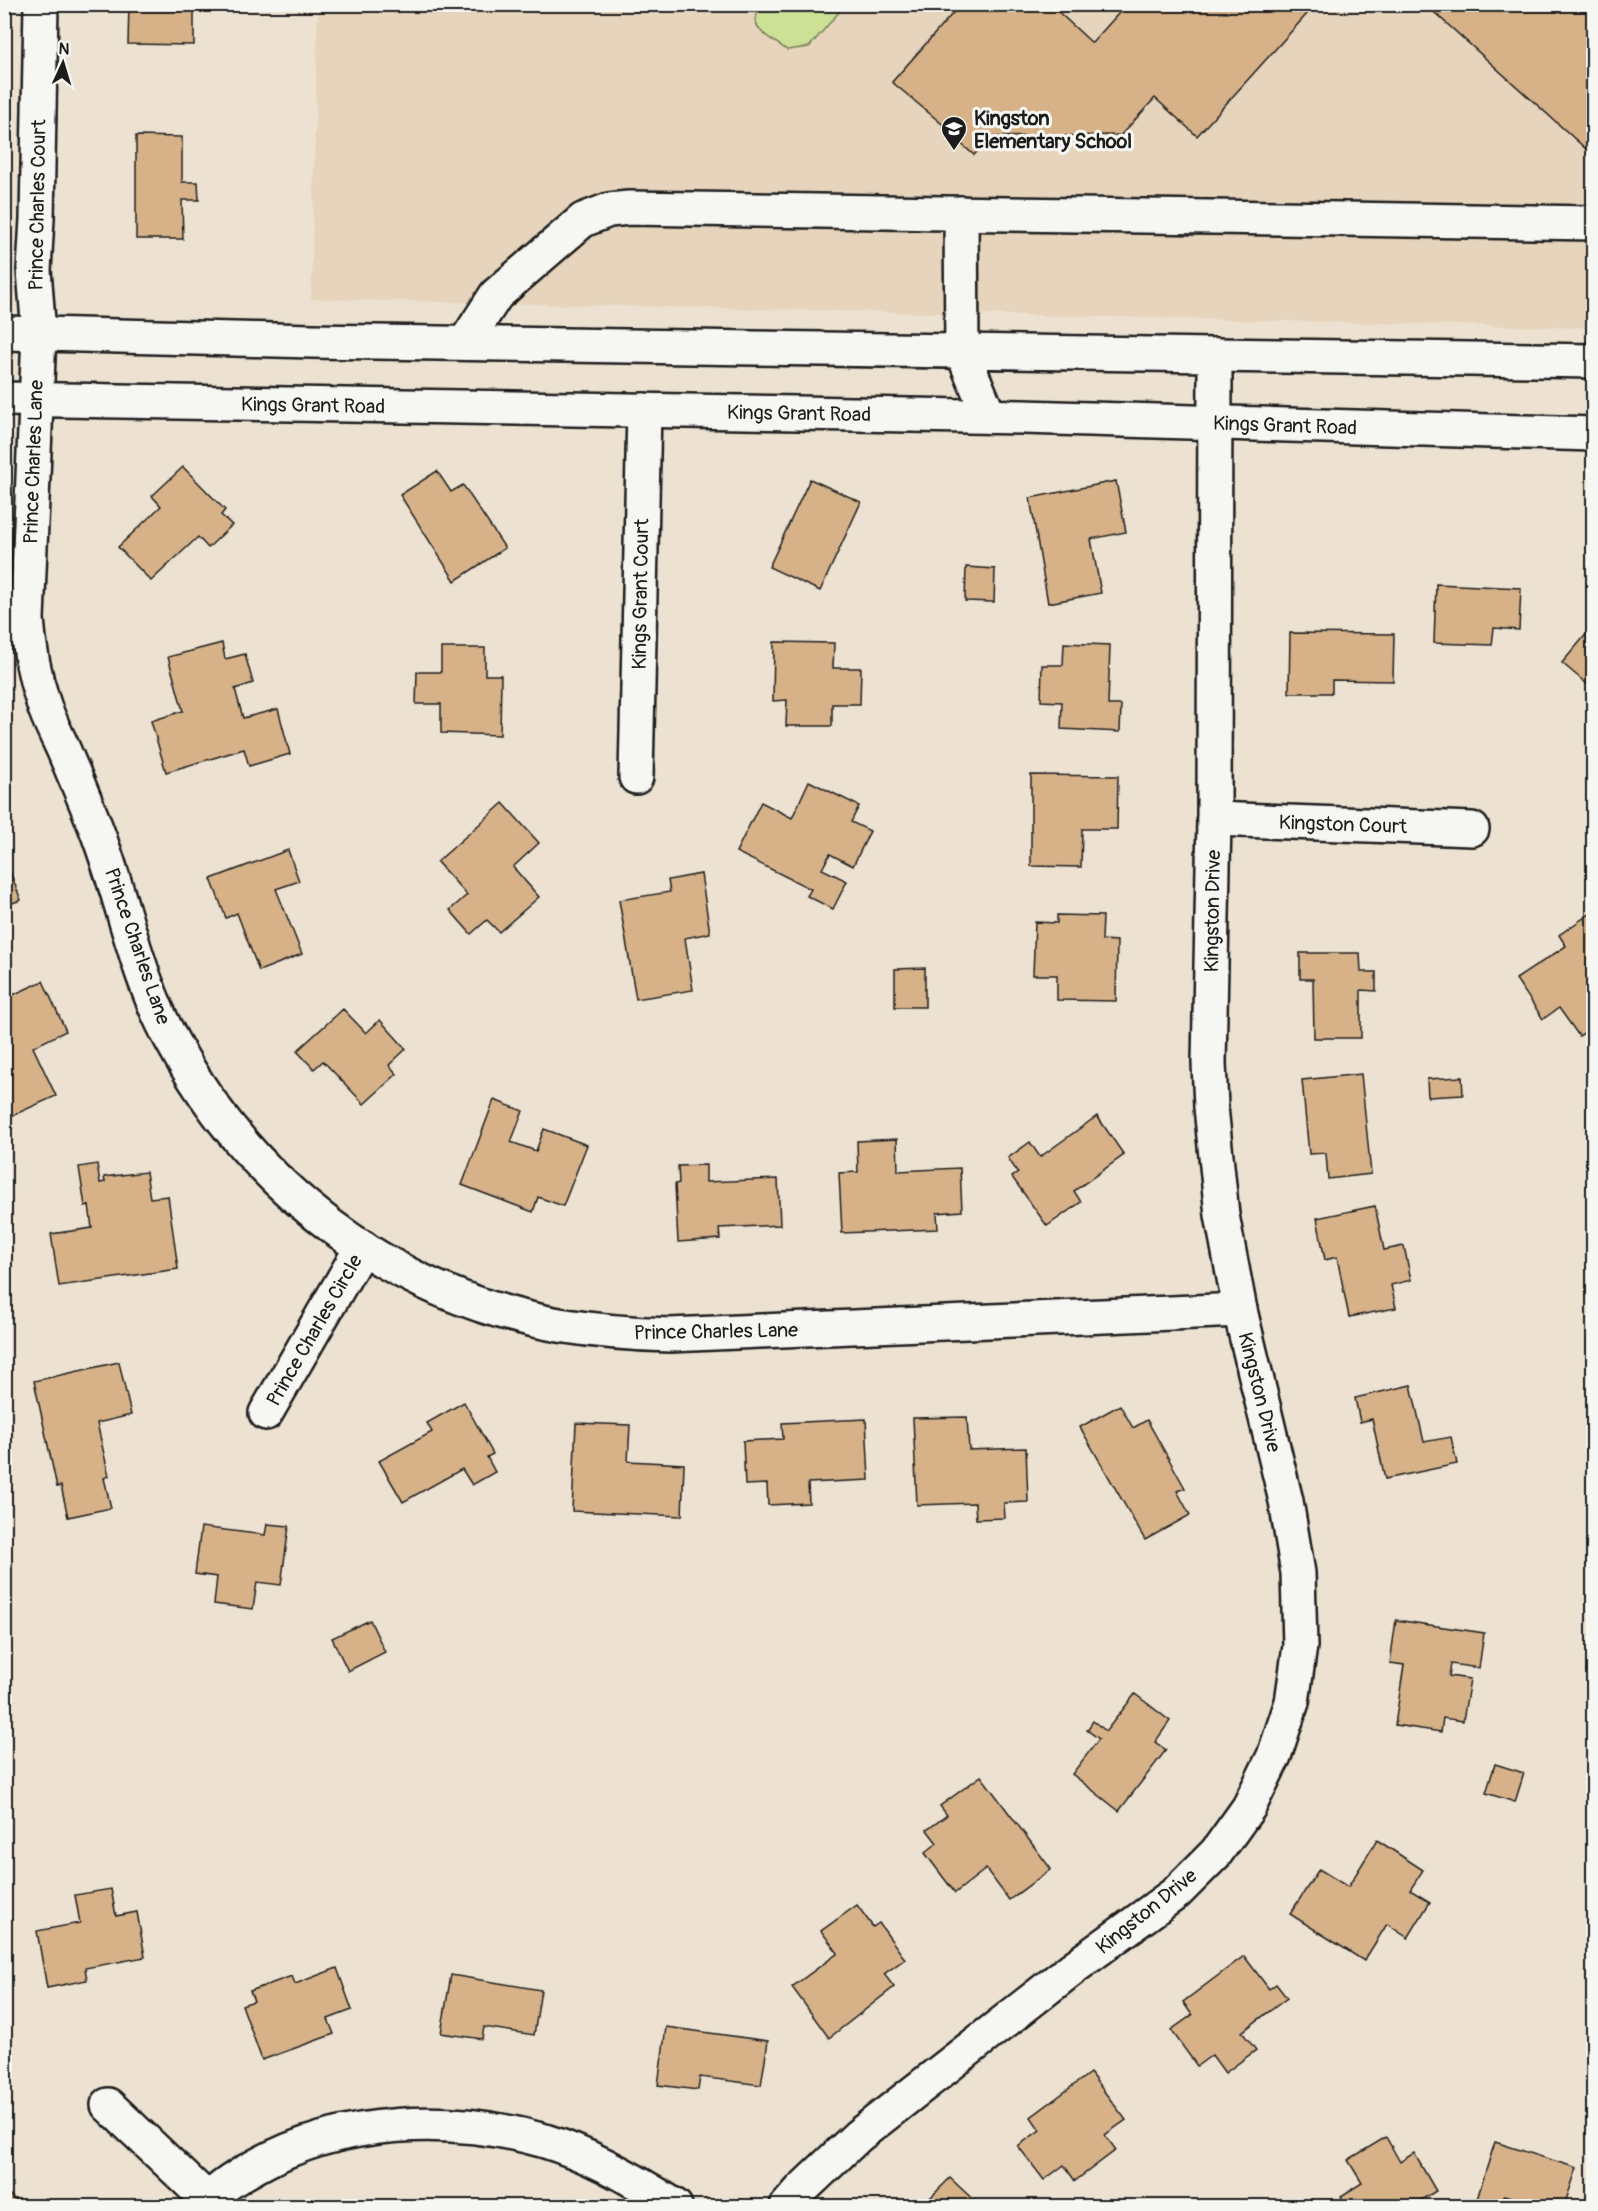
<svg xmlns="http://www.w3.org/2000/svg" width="1598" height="2211" font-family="Pangolin,sans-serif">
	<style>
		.built { fill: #e6d4bc }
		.green { fill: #cce196; stroke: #747e59; stroke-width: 1.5 }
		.building { fill: #d7b289; stroke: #1c1c1c; stroke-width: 1.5 }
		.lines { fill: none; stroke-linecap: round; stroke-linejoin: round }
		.minor-casing { stroke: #1c1c1c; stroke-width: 38 }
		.minor { stroke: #f6f6f2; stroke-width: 33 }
		.labels { text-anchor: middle; stroke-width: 6; stroke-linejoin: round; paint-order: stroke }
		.poi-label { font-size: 20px; font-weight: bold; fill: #1c1c1c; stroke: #f6f6f2; text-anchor: start }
		.street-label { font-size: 20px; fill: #1c1c1c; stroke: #f6f6f2 }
	</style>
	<rect width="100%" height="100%" fill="#ede2d2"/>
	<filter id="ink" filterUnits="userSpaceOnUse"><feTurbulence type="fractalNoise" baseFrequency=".0167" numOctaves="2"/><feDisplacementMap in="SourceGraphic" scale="12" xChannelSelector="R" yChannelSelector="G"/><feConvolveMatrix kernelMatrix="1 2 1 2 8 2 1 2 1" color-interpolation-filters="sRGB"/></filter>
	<g filter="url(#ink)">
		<polygon class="built" points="318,5 1593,5 1593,328 311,299"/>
		<path class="green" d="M 762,5 L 762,4 L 841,5 L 840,11 L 809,47 L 787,50 C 770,37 744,29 762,5 Z"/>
		<g class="building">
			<polygon points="129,4 213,4 213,8 194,7 194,45 128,44"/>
			<polygon points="1056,4 1053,7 1092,43 1127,4 1316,4 1197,136 1155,98 1121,135 991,137 974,155 958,141 960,139 892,82 961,4"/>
			<polygon points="1425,4 1594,4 1594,141 1586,149"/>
			<polygon points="136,136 182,137 182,182 198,182 199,200 182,200 183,239 136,239"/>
			<polygon points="183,467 225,510 221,515 232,525 208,548 198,537 151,581 118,547 161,506 152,496"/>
			<polygon points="437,471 451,492 463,485 505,548 455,581 400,495"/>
			<polygon points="810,479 861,502 820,591 769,567"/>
			<polygon points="1116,481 1126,532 1091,539 1101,593 1048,603 1030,498"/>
			<polygon points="966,567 995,569 994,602 965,601"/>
			<polygon points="1436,584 1521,588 1519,630 1494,628 1492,645 1434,643"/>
			<polygon points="1594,625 1594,690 1562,663"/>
			<polygon points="1290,633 1394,634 1393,681 1332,680 1332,693 1289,693"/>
			<polygon points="774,642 834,643 833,668 861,668 860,704 832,704 832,726 786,726 787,700 773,701"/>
			<polygon points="222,643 225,659 245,654 253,683 235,689 243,718 278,709 290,754 249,766 244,749 166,772 151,721 183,711 168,657"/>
			<polygon points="1064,643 1110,645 1108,705 1121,705 1120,732 1061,729 1062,702 1041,701 1042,665 1063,665"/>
			<polygon points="441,648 485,648 485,675 501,675 500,735 441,733 441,704 416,704 417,672 441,672"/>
			<polygon points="1031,775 1118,776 1117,829 1082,829 1081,867 1031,866"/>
			<polygon points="809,781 859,806 851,822 870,831 853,866 830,854 822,869 847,881 833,909 807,896 811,889 736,852 761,802 792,818"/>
			<polygon points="503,803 539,843 513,867 539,897 499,932 487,920 471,934 450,910 467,895 437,862"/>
			<polygon points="288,850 299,881 276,889 302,954 259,971 237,913 226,918 211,879"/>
			<polygon points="4,856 21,900 4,906"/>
			<polygon points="701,874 710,933 685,938 693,990 636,999 619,900 670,892 668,880"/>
			<polygon points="1594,911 1594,1027 1579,1036 1559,1008 1543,1019 1516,979 1566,946 1559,935"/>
			<polygon points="1057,915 1103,916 1102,940 1117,941 1116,1001 1057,1000 1057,975 1033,975 1035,922 1057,923"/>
			<polygon points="1300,953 1360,953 1361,972 1376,972 1376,991 1361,990 1361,1038 1314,1038 1313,979 1300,979"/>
			<polygon points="925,968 925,1007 895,1007 895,969"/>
			<polygon points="43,981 66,1031 33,1047 56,1096 9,1117 4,1107 4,999"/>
			<polygon points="343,1009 366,1033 380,1020 406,1049 389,1065 397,1074 364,1104 323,1061 314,1069 297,1051"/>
			<polygon points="1361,1074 1371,1174 1328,1179 1326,1153 1309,1154 1302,1080"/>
			<polygon points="1462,1077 1463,1095 1428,1097 1427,1079"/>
			<polygon points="494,1100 523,1111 511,1142 536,1151 544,1129 587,1145 563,1206 538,1197 533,1212 462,1185"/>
			<polygon points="1097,1116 1124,1155 1074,1191 1081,1202 1047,1226 1012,1177 1018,1173 1008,1158 1030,1142 1040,1157"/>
			<polygon points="897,1139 898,1171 960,1168 962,1211 937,1213 938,1229 842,1233 839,1173 858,1172 857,1141"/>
			<polygon points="97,1164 100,1183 105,1182 104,1177 146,1172 150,1198 168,1196 178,1269 59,1286 51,1234 92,1228 89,1205 85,1206 79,1167"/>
			<polygon points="706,1165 706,1182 778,1179 780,1225 719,1228 720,1239 678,1242 675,1184 679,1183 678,1166"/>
			<polygon points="1375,1206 1384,1250 1404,1246 1411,1280 1391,1285 1396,1308 1349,1317 1337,1257 1325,1260 1317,1218"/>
			<polygon points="119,1362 131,1415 97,1423 109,1476 104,1478 111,1508 68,1517 61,1486 57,1487 34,1381"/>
			<polygon points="1411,1385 1424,1442 1451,1437 1457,1464 1385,1479 1372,1419 1360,1422 1355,1398"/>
			<polygon points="464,1402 493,1454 487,1457 495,1472 472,1485 462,1469 403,1502 379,1461 432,1432 427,1423"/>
			<polygon points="1120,1405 1133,1428 1147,1420 1185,1488 1177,1491 1190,1515 1145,1540 1080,1427"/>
			<polygon points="967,1417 969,1450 1026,1448 1028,1502 1004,1503 1005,1518 976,1519 975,1503 917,1505 913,1418"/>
			<polygon points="866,1419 869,1480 808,1483 809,1503 768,1505 767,1484 745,1485 743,1441 783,1439 782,1423"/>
			<polygon points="576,1423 630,1425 628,1461 684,1464 682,1516 572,1511"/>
			<polygon points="267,1524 289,1526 281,1585 257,1582 253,1609 214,1604 217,1577 195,1574 201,1527 265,1535"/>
			<polygon points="370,1620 385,1652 348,1671 332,1638"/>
			<polygon points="1396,1620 1484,1633 1479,1668 1451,1664 1449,1676 1470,1679 1463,1721 1443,1718 1441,1732 1395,1725 1404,1665 1390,1663"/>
			<polygon points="1135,1694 1170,1721 1155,1742 1166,1750 1119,1811 1072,1774 1099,1739 1087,1730 1093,1721 1106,1731"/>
			<polygon points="1495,1764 1524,1773 1515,1802 1486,1793"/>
			<polygon points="981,1776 1051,1869 1009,1900 986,1869 955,1893 925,1853 937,1843 927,1830 947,1815 940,1806"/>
			<polygon points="1377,1840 1423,1870 1410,1890 1430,1902 1408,1938 1387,1924 1364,1961 1290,1914 1319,1869 1348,1887"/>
			<polygon points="111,1889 116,1916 137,1912 145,1957 85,1968 87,1980 47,1988 37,1931 80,1923 75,1895"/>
			<polygon points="857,1905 873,1927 879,1923 905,1959 884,1974 894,1987 829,2038 792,1987 838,1953 821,1931"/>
			<polygon points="1244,1956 1269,1989 1276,1984 1287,1998 1242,2032 1256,2050 1225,2073 1212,2055 1197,2066 1171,2030 1192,2015 1183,2002"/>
			<polygon points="337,1968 352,2010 328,2019 334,2034 262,2060 242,2005 254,2001 250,1991 292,1976 295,1984"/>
			<polygon points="451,1975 541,1990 534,2035 484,2027 482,2039 441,2033"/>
			<polygon points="666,2027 768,2041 761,2085 700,2077 698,2090 658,2085"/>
			<polygon points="1090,2073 1126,2120 1105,2135 1116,2150 1075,2181 1064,2165 1044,2180 1018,2146 1040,2130 1031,2117"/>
			<polygon points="1386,2137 1400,2162 1414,2153 1436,2191 1413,2205 1414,2206 1347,2206 1341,2196 1362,2183 1348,2160"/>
			<polygon points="1495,2142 1577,2168 1564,2206 1541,2206 1504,2195 1500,2206 1477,2199"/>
			<polygon points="950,2178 980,2206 922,2206"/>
			<polygon points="10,2195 20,2206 4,2206 4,2200"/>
		</g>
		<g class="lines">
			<defs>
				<g id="minor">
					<path d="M 41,4 L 37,219 L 34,270 L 39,334 L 27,619 C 29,648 34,675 43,702 C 48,719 57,735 64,751 C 77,782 91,813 102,845 C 125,909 138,979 171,1039 C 251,1188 391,1295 559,1325 C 596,1331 633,1334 670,1335 L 1240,1310"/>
					<polyline points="961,213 962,351 989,416"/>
					<polyline points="4,333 312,341 1594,361"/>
					<polyline points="465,343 496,295 583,220 609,210 629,208 1594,223"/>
					<polyline points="4,399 1023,417 1594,434"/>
					<polyline points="636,777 644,410"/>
					<polyline points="1214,819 1472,829"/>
					<polyline points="266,1413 362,1247"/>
					<polyline points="108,2105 208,2200"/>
					<path d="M 202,2206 C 217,2189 236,2177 256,2166 C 342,2118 451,2114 545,2141 C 591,2155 635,2180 675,2206"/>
					<polyline points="787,2206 801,2190 858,2136 1073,1968 1176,1893 1216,1853 1249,1807 1274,1756 1292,1702 1300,1646 1298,1573 1286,1501 1240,1310 1222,1215 1211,1107 1209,1063 1214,819 1215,355"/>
				</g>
			</defs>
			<use href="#minor" class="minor-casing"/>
			<use href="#minor" class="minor"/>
		</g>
	</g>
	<defs>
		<symbol id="school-pin" viewBox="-11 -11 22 30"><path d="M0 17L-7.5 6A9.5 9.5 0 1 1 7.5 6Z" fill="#1c1c1c" stroke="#f6f6f2"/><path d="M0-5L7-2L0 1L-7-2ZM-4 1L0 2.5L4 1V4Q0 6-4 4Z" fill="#fff"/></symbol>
	</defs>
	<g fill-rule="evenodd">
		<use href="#school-pin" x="939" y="114" width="30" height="40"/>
	</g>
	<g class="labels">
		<g class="poi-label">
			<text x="974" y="125">Kingston<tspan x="974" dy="23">Elementary School</tspan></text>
		</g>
		<g class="street-label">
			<text transform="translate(37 205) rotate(-89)" y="7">Prince Charles Court</text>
			<text transform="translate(313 405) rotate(1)" y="7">Kings Grant Road</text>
			<text transform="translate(799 413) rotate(1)" y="7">Kings Grant Road</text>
			<text transform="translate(1285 425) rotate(2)" y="7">Kings Grant Road</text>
			<text transform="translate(33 462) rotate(-88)" y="7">Prince Charles Lane</text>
			<text transform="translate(640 594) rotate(-89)" y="7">Kings Grant Court</text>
			<text transform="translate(1343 824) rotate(2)" y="7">Kingston Court</text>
			<text transform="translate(1212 911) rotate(-89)" y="7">Kingston Drive</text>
			<text transform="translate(138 946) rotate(71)" y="7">Prince Charles Lane</text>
			<text transform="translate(314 1330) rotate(-60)" y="7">Prince Charles Circle</text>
			<text transform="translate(716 1331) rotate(-1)" y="7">Prince Charles Lane</text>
			<text transform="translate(1260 1392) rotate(76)" y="7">Kingston Drive</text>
			<text transform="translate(1146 1911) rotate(-39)" y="7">Kingston Drive</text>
		</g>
	</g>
	<rect width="1598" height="2211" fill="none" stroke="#f6f6f2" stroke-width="24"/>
	<rect x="12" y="12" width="1574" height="2187" fill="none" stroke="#1c1c1c" stroke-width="2" filter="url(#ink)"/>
	<g transform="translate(63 63) rotate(4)" stroke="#f6f6f2" stroke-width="4.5" paint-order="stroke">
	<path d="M0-4.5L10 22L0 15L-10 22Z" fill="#1c1c1c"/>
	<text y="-9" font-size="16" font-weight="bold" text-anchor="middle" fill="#1c1c1c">N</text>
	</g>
</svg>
